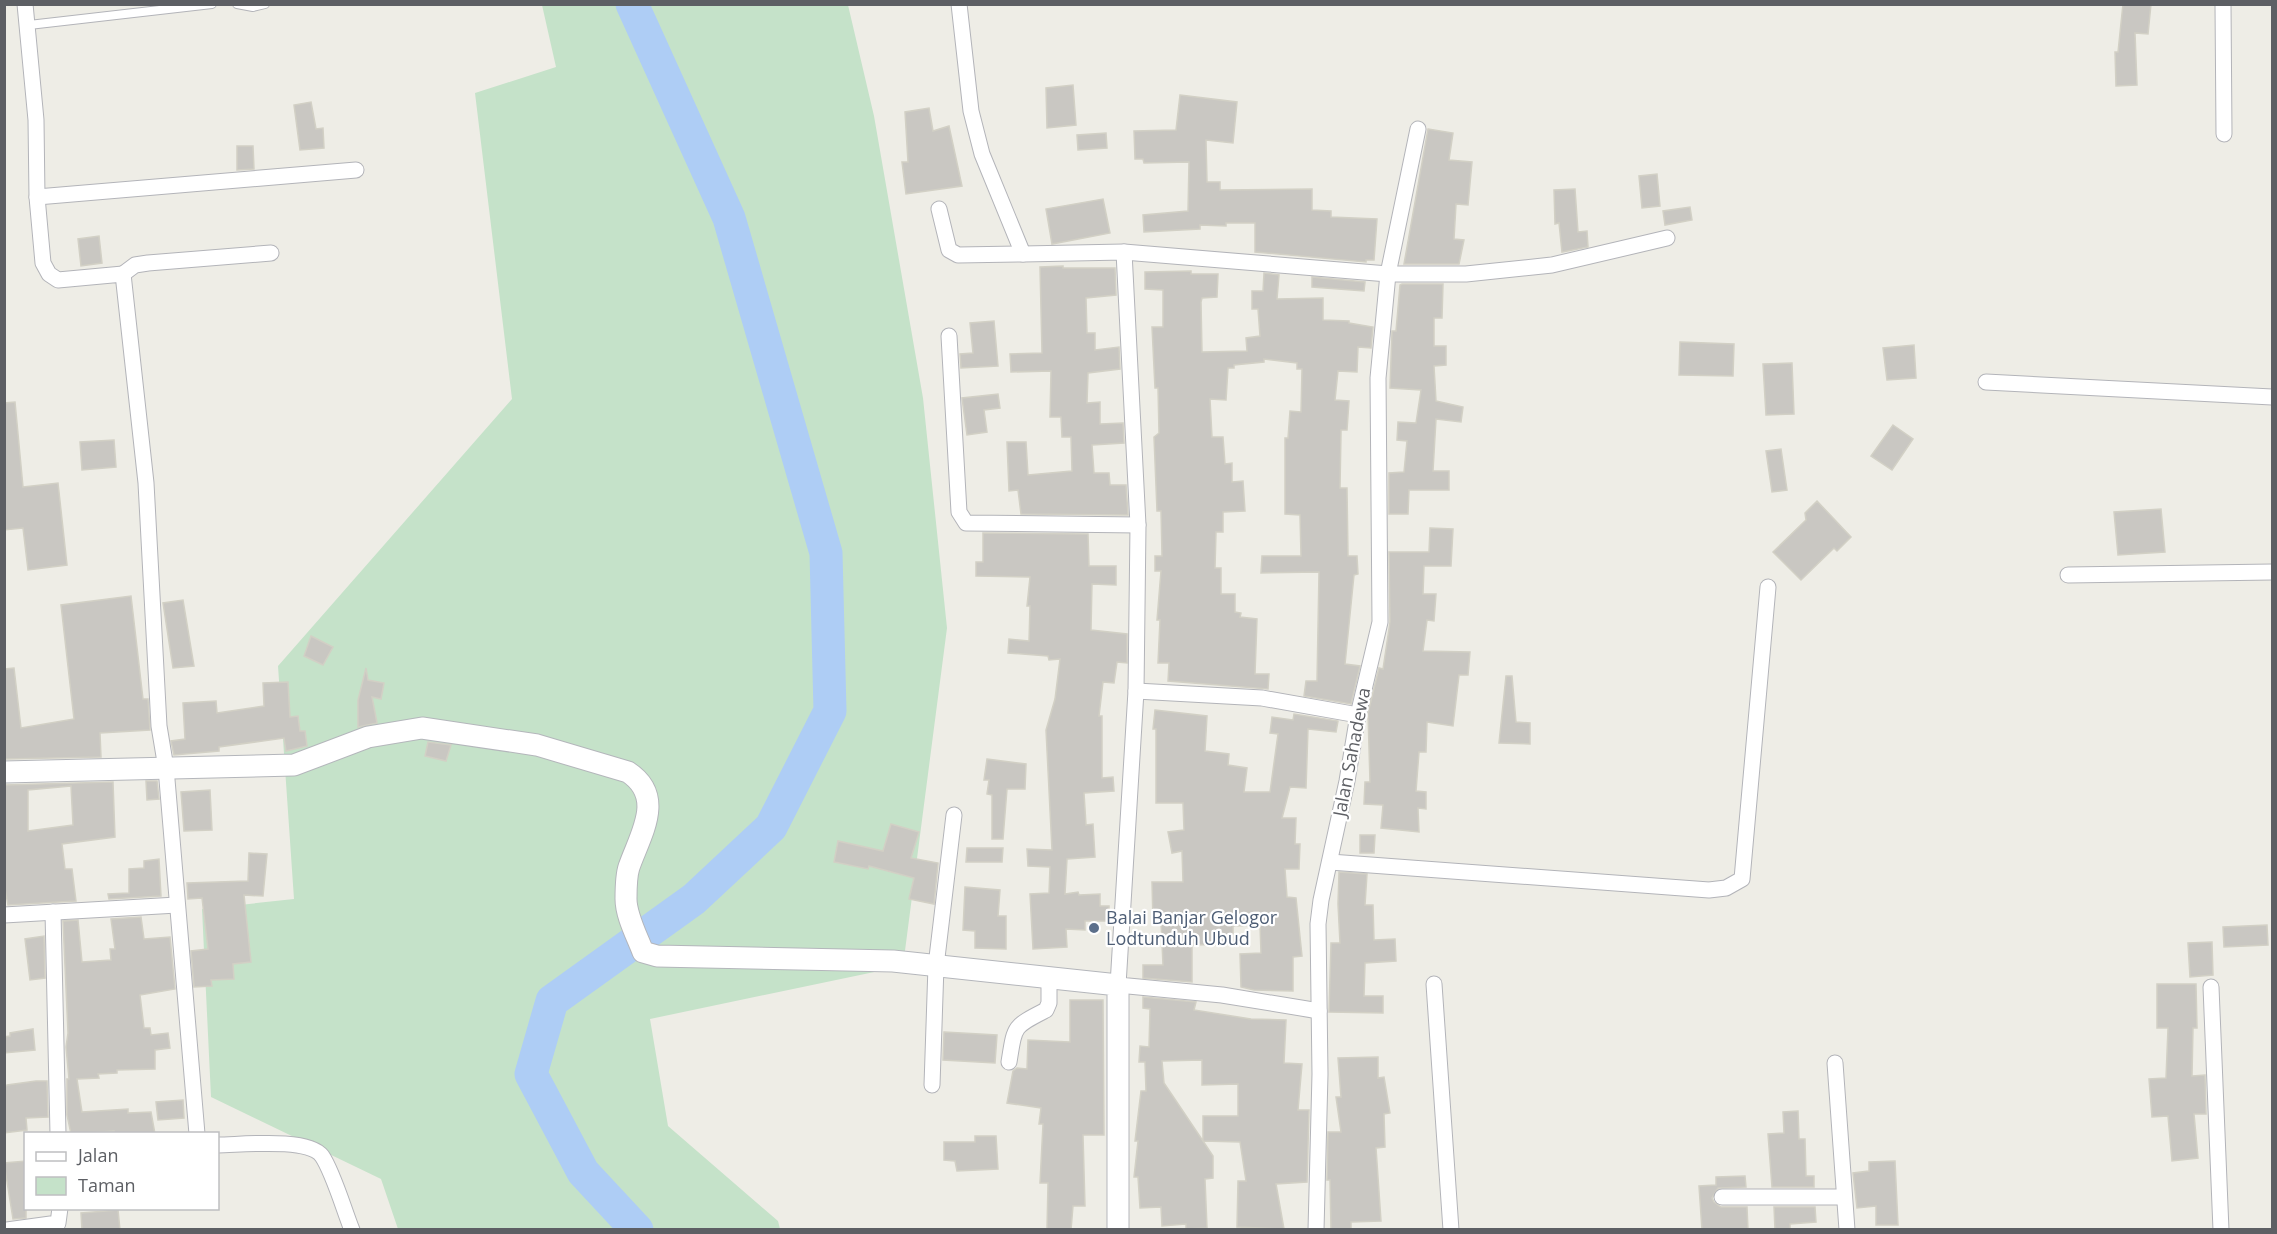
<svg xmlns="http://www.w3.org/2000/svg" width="2277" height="1234" font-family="'Open Sans',sans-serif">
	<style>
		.green { fill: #c5e2c9 }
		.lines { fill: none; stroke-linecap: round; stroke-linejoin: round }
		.river { stroke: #aecdf5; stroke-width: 33 }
		.building { fill: #c9c7c2; stroke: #d2d0c5; stroke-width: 1.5; fill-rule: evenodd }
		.lane-casing { stroke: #b3b4b9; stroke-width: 10 }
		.street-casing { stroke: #b3b4b9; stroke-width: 17 }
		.secondary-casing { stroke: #b4b6bb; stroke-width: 23 }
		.lane { stroke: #fff; stroke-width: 8 }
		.street { stroke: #fff; stroke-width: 15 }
		.secondary { stroke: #fff; stroke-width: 21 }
		.service-dot { fill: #5c6f8a; stroke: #fff; stroke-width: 2 }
		.labels { text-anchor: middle; stroke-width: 4.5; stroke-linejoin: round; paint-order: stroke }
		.street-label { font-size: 18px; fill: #5d5f64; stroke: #fff }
		.service-label { font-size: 18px; fill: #4e5e75; stroke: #fff; text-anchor: start }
	</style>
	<rect width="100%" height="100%" fill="#eeede6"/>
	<polygon class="green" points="542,5 848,5 874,116 923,398 947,628 903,966 650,1019 668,1126 778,1221 780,1229 398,1229 381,1179 211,1097 202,909 294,899 278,666 512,399 475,93 556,67"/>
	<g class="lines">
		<polyline class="river" points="632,4 729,218 826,553 830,711 771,827 694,899 552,1001 531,1074 583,1172 637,1230"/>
	</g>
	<g class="building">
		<polygon points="2123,4 2151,4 2148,34 2135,33 2137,85 2116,86 2115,52 2118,52"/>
		<polygon points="1073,85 1076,125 1047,128 1046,88"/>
		<polygon points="1180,95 1237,102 1233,143 1206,140 1207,182 1220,182 1220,190 1312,189 1312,210 1331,211 1331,217 1377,219 1374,260 1366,260 1366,262 1255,252 1255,223 1226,223 1226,226 1200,225 1200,229 1144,232 1143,215 1188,211 1189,162 1144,163 1143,159 1135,159 1134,131 1176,130"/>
		<polygon points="311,102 316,129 323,128 324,148 300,150 294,105"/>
		<polygon points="929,108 933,131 949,126 962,186 906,194 902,162 908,162 905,112"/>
		<polygon points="1428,129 1453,133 1449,160 1472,162 1468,205 1456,204 1454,239 1464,240 1459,264 1404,264"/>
		<polygon points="1106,133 1107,148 1078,150 1077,135"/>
		<polygon points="237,146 253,146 254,169 237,170"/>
		<polygon points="1657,174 1660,206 1642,208 1639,176"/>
		<polygon points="1575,189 1578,232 1587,231 1588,247 1562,252 1559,223 1555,224 1554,190"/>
		<polygon points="1103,199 1110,233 1052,244 1046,209"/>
		<polygon points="1690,207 1692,220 1665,225 1663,211"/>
		<polygon points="99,236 102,263 81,266 78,239"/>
		<polygon points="1063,266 1063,268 1115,268 1116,295 1086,298 1087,333 1095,333 1095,350 1119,347 1120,369 1088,373 1087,403 1100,402 1100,424 1123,423 1124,443 1092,445 1094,473 1109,473 1110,485 1126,485 1128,515 1021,514 1018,490 1009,491 1007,442 1026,442 1028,475 1072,471 1071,437 1062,437 1061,417 1050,417 1051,371 1011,372 1010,354 1042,353 1040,267"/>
		<polygon points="1191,271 1191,274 1218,274 1217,297 1202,298 1201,302 1202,352 1247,351 1246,338 1260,336 1258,309 1252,309 1252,291 1263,291 1264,273 1279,275 1277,299 1323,298 1323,320 1349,321 1349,323 1373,327 1371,348 1358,347 1357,372 1338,371 1335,400 1349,401 1347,430 1341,430 1341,433 1340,488 1347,488 1348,556 1357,556 1358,574 1354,575 1345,664 1360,666 1351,704 1304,696 1306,681 1317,681 1319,572 1261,573 1262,556 1301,556 1300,515 1285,514 1285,438 1288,438 1290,411 1301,412 1302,369 1297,369 1297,363 1264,359 1264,362 1234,365 1234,368 1228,368 1226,400 1210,399 1212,437 1223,437 1225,464 1232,463 1232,482 1243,481 1245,511 1223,512 1223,532 1216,532 1215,568 1221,568 1221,594 1235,594 1235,612 1241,613 1240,617 1257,619 1255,674 1269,674 1268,689 1168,681 1169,663 1158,663 1160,620 1157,620 1161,571 1155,571 1155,556 1162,556 1161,511 1157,511 1154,437 1159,433 1158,388 1155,388 1152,327 1163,327 1163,290 1145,289 1145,272"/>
		<polygon points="1312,277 1365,282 1364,291 1312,287"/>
		<polygon points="1402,284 1443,284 1442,318 1434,318 1434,346 1446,346 1446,365 1434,366 1436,401 1463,407 1461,422 1436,419 1433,471 1449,471 1449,490 1409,490 1408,514 1389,514 1389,473 1404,472 1407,441 1397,440 1398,422 1416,423 1421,390 1390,388 1392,331 1396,331 1400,285"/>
		<polygon points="994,321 998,366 961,368 960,354 973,353 970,323"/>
		<polygon points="1680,342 1734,344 1733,376 1679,375"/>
		<polygon points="1914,345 1916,378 1887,380 1883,348"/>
		<polygon points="1792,363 1794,414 1766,415 1763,364"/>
		<polygon points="998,394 1000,408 984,410 987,432 967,435 962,398"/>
		<polygon points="15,402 23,487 58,483 67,565 28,570 23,528 4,530 4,403"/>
		<polygon points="1893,425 1913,439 1892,470 1871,456"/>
		<polygon points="114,440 116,467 82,470 80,442"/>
		<polygon points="1781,449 1787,490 1772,492 1766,451"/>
		<polygon points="1817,501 1851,537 1837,551 1834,548 1801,580 1773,552 1806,520 1805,513"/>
		<polygon points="2161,509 2165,552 2118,555 2114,512"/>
		<polygon points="1430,528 1453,529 1451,566 1424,566 1423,594 1436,594 1434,621 1427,620 1423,651 1470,652 1468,675 1459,675 1453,726 1427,722 1426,752 1419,752 1416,791 1426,792 1426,809 1418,808 1419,832 1381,828 1383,805 1364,804 1365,782 1370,782 1368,713 1379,668 1383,669 1390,622 1389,552 1429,552"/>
		<polygon points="983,533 1088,534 1089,566 1116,566 1116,585 1092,584 1091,630 1127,634 1127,663 1117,662 1114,683 1103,682 1099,716 1102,716 1102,778 1113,777 1114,791 1084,793 1086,825 1093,824 1095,857 1067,859 1065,894 1078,892 1079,895 1100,894 1100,906 1109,906 1109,921 1085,921 1085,930 1066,929 1067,947 1033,949 1030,894 1049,893 1050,867 1028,866 1027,849 1052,850 1046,730 1055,699 1060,659 1049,660 1048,656 1008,653 1009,639 1029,641 1030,606 1027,606 1030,577 976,576 976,562 983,562"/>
		<polygon points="131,596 143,699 148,699 150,730 100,733 101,757 4,759 4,669 14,668 21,728 74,719 61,605"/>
		<polygon points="183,600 194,666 173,668 163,603"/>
		<polygon points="311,636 333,647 323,665 304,656"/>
		<polygon points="366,668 368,680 384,683 381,699 372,697 377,723 358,727 358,700"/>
		<polygon points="1506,676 1512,676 1516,722 1530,723 1530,744 1499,743"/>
		<polygon points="288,682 290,717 298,716 300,731 305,731 307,746 286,751 284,738 219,747 219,751 174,755 171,741 185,739 183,703 216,701 217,713 264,706 263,683"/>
		<polygon points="1155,710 1207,716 1205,751 1229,754 1228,765 1247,768 1244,792 1270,792 1278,734 1270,733 1272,717 1293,720 1294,714 1338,721 1336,732 1308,729 1306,788 1290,787 1282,818 1296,818 1295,844 1300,844 1299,869 1285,869 1287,897 1296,898 1302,956 1293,957 1293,991 1254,990 1241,987 1240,954 1261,953 1260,925 1233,926 1233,944 1192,945 1192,982 1143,978 1143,965 1163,965 1161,922 1153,922 1152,882 1183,882 1182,851 1172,853 1168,832 1184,830 1183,803 1156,803 1156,729 1153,729"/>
		<polygon points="428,742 451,745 446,761 425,756"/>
		<polygon points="987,759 1026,764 1025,789 1007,789 1003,839 992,839 992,795 987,794 989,780 984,780"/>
		<polygon points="146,781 157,781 159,799 147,800"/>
		<path d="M 113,782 L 115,837 L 62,844 L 65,869 L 72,869 L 76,901 L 8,905 L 4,884 L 4,785 ZM 71,786 L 73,825 L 28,831 L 28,790 Z"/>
		<polygon points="210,790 212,830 184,831 181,792"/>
		<polygon points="891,824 919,832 911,858 938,863 934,904 909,899 914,878 869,866 868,869 834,862 838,841 883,851"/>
		<polygon points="1360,835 1375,835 1374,853 1360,853"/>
		<polygon points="967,848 1003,848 1002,862 966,862"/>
		<polygon points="249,853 267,854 263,896 244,895 251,962 233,964 234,979 211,980 212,986 194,987 191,951 208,949 202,898 188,899 187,883 248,881"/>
		<polygon points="159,859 161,896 109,899 108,894 129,893 129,869 144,868 144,861"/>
		<polygon points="1339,872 1367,874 1365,905 1373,905 1374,940 1395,939 1396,961 1365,963 1364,996 1383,996 1383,1013 1329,1012 1331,943 1340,943 1338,904"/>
		<polygon points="965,887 1000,890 998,916 1006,916 1006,949 975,948 975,931 963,930"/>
		<polygon points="141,917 144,939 170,937 175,989 140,995 144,1028 150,1028 151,1035 168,1033 170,1048 155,1050 155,1069 117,1070 117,1073 98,1074 99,1078 77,1079 82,1112 128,1109 128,1113 151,1112 155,1134 114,1134 114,1131 71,1134 67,1115 67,1079 69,1079 66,1047 68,1033 63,921 78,920 82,962 111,960 110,949 115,949 111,919"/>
		<polygon points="2267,925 2268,945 2224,947 2223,927"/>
		<polygon points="44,936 45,978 30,980 25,939"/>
		<polygon points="2212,942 2213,975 2190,977 2188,943"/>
		<polygon points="2157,984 2196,984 2197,1028 2193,1028 2192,1076 2205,1075 2206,1114 2194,1114 2198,1158 2172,1161 2168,1116 2152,1117 2149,1079 2166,1078 2168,1028 2157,1028"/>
		<path d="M 1143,997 L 1196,1002 L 1194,1010 L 1251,1019 L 1286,1020 L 1284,1063 L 1302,1064 L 1298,1110 L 1309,1110 L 1307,1182 L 1276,1184 L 1284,1229 L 1237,1227 L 1238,1181 L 1246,1181 L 1240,1142 L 1203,1141 L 1213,1156 L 1213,1178 L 1205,1179 L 1207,1228 L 1186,1229 L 1186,1224 L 1162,1226 L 1161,1207 L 1140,1208 L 1138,1177 L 1134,1177 L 1138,1141 L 1135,1141 L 1141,1091 L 1146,1091 L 1145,1062 L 1139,1062 L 1140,1046 L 1149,1047 L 1150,1009 L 1143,1008 ZM 1202,1060 L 1202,1085 L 1238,1084 L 1238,1116 L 1203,1116 L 1203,1141 L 1164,1083 L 1162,1061 Z"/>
		<polygon points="1070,1000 1103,1000 1104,1135 1083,1135 1085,1206 1073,1206 1071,1230 1047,1230 1048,1183 1040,1183 1043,1124 1039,1124 1041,1108 1007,1103 1013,1071 1017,1068 1027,1069 1028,1040 1070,1042"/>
		<polygon points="33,1029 35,1050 4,1053 4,1037 10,1036 10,1033"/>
		<polygon points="944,1032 997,1035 995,1063 943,1060"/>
		<polygon points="1378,1057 1378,1078 1384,1077 1390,1113 1384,1114 1385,1147 1376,1148 1381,1221 1351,1222 1351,1230 1331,1230 1330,1180 1327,1180 1328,1132 1341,1132 1336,1097 1341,1097 1338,1058"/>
		<polygon points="36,1081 47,1081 48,1117 26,1118 27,1130 4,1133 4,1088 7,1085"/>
		<polygon points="183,1100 184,1118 158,1120 156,1102"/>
		<polygon points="1798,1111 1799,1139 1805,1139 1806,1176 1814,1176 1814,1187 1772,1187 1768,1134 1784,1133 1783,1112"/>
		<polygon points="975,1136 996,1136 998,1169 957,1171 955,1161 944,1160 944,1142 975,1142"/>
		<polygon points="26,1161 26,1218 13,1219 4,1163"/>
		<polygon points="1895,1161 1898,1225 1876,1225 1876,1206 1857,1208 1853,1173 1869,1171 1869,1162"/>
		<polygon points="1745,1176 1746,1187 1718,1188 1712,1198 1714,1202 1721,1207 1747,1207 1748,1230 1702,1230 1699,1186 1716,1185 1716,1177"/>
		<polygon points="1774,1207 1815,1207 1816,1222 1790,1224 1790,1230 1775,1230"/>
		<polygon points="118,1210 120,1230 82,1230 81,1213"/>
	</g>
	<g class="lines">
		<defs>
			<g id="lane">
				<polyline points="237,4 253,7 265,4"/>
				<polyline points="29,25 212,4"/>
			</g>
			<g id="street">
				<polyline points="25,4 36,120 37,197 43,263 49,274 58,280 123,274 146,483 159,726 166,768 197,1134"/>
				<polyline points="959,4 971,111 982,154 1023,254 1124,252 1388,274 1466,274 1552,265 1667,238"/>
				<polyline points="2223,4 2224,134"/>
				<polyline points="37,197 356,170"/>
				<polyline points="939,209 949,250 958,255 1023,254"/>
				<polyline points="1124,252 1138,525 1136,691 1118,985 1222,995 1319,1011"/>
				<polyline points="123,274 135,265 148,263 271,253"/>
				<polyline points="949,336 959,512 966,523 1138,525"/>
				<polyline points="1986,382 2272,397"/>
				<polyline points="2068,575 2272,572"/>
				<polyline points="1136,691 1262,698 1358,715"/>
				<polyline points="1330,862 1709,890 1726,888 1742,879 1768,587"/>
				<polyline points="53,912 58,1134"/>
				<polyline points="4,915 177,905"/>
				<polyline points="1434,984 1451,1230"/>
				<polyline points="2211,987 2221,1230"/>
				<path d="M 1009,1062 C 1015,1025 1013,1027 1046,1010 L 1049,1003 L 1049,979"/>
				<polyline points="1835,1063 1847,1230"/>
				<polyline points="932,1085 936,966 954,815"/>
				<path d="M 218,1145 C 240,1145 308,1137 322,1156 C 333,1172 344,1210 352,1230"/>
				<polyline points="1722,1197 1844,1197"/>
				<polyline points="7,1230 58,1223 60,1208"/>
				<polyline points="1316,1230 1320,1074 1318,924 1321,900 1347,781 1358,715 1380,622 1378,378 1388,274 1418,129"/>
			</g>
			<path id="secondary" d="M 4,772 L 294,765 L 368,737 L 422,728 L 537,745 L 628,772 C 666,797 640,835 629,867 C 626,876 626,889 626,899 C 626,916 637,936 643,952 L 657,956 L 893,961 L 1118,985 L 1118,1230"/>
		</defs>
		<use href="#lane" class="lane-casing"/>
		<use href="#street" class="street-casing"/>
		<use href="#secondary" class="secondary-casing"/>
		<use href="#lane" class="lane"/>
		<use href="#street" class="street"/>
		<use href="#secondary" class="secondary"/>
	</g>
	<circle class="service-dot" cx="1094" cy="928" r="6"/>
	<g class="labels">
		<g class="street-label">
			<text transform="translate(1352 752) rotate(-79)" y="6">Jalan Sahadewa</text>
		</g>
		<g class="service-label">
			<text x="1106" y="924">Balai Banjar Gelogor<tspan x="1106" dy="21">Lodtunduh Ubud</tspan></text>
		</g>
	</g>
	<rect width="2277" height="1234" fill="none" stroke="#5d5f64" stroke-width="12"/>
	<rect x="24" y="1132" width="195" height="78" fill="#ffffff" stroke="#bebfc1" stroke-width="1.5"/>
	<rect x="36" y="1152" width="30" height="9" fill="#ffffff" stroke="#bebfc1" stroke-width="1.5"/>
	<text x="78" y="1162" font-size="18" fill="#5d5f64">Jalan</text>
	<rect x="36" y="1177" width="30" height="18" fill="#c5e2c9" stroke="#bebfc1" stroke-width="1.5"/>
	<text x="78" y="1192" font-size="18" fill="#5d5f64">Taman</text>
</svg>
